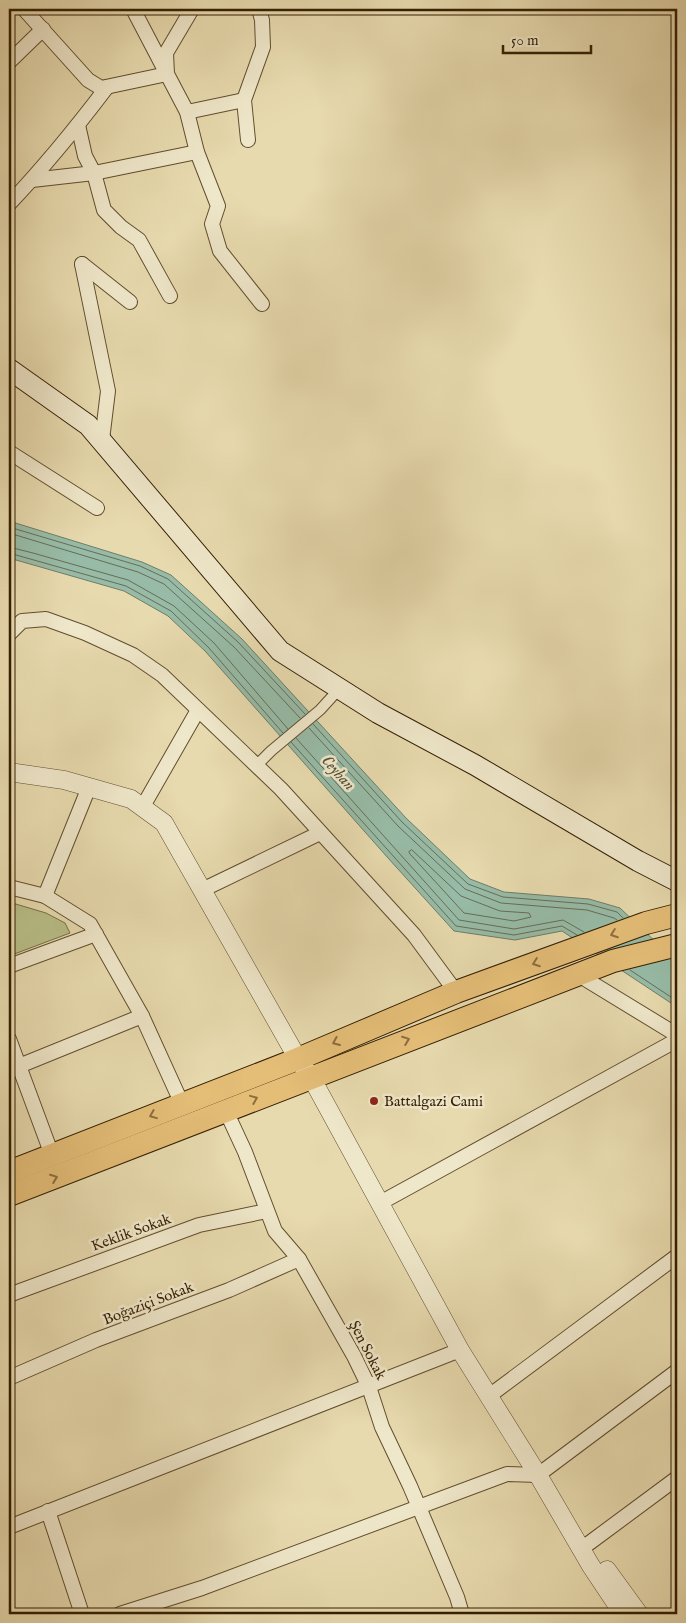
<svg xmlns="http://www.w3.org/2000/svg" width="686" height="1623" font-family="'IM FELL English',serif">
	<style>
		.green { fill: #b8be88; stroke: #766e46 }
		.water { fill: #97bba7; stroke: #6f7d65 }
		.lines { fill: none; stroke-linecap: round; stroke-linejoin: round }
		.shore { stroke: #666d55; stroke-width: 1 }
		.pedestrian-casing { stroke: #614e2e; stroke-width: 12 }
		.minor-casing { stroke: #614e2e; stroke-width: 16 }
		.tertiary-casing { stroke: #614e2e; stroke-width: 19 }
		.secondary-casing { stroke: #341f03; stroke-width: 22 }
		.primary-casing { stroke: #341f03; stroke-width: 24 }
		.pedestrian { stroke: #efe7ca; stroke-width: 10 }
		.minor { stroke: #efe7ca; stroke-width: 14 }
		.tertiary { stroke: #efe7ca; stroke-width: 18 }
		.secondary { stroke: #efe7ca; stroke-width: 20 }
		.primary { stroke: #e4bd77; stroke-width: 22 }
		.oneway { stroke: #8c6e3d }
		.poi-dot { fill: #8f2418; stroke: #efe7ca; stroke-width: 2 }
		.labels { text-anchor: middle; stroke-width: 5; stroke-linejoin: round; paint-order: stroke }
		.poi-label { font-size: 15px; fill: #341f03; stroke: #efe7ca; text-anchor: start }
		.street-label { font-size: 15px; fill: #341f03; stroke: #efe7ca }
		.water-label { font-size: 16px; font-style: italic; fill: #524e34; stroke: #efe7ca }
	</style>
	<rect width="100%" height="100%" fill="#e7daae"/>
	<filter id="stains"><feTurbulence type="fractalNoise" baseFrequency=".004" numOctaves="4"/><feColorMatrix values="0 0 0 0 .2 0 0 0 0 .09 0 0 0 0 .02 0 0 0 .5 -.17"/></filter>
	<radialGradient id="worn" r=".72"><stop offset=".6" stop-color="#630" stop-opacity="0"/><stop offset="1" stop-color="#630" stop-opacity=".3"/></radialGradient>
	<polygon class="green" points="9,902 46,913 65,923 70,933 9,956"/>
	<polygon class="water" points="9,521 142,562 171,575 242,639 406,818 470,879 504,892 589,899 620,908 677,962 677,1007 562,931 515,940 454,931 388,858 205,651 168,616 124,591 9,558"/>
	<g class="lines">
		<g class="shore">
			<polyline points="9,527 140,566 168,579 238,642 305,714"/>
			<polyline points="9,533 138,572 164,584 234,647 300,718"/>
			<polyline points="9,547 33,553 128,580 174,606 214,643 288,729"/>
			<polyline points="9,553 126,586 171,611 209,648 283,733"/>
			<polyline points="313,724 402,822 468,884 503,897 588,904 617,912 623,918"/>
			<polyline points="309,728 398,826 465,889 501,903 587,910 614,918 617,920"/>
			<polyline points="296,738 459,920 514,929 563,920 584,932"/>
			<polyline points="291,742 456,926 514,935 562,926 577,935"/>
			<polygon points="412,850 461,896 500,911 529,913 531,917 514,921 464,913 410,854 409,852"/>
			<polyline points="630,970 677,1001"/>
		</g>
		<defs>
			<polyline id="pedestrian" points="257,765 271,751 320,710 340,688"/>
			<g id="minor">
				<polyline points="24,9 88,80 101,88 167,74 133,9"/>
				<polyline points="192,9 166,53 167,74 187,112 197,152 218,206 212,224 220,251 262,304"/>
				<polyline points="9,62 43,29"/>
				<polyline points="187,112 244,100"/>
				<polyline points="78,125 85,156 94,173 104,210 121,227 139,240 170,296"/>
				<polyline points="248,140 244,100 263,47 262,20 259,9"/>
				<polyline points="32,180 94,173 197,152"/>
				<path d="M 9,204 C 44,167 76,128 107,87"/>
				<polyline points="82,264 108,391 102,440"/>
				<polyline points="82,264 130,302"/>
				<polyline points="9,452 97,508"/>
				<polyline points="9,634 22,621 46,619 85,633 133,655 162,675 281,789 414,935 456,992"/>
				<polyline points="142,808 198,710"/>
				<polyline points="9,887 45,896 90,924 142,1016 182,1104"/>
				<polyline points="202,890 320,833"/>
				<polyline points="45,896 89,787"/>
				<polyline points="9,966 96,934"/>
				<polyline points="577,974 677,1035"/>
				<polyline points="9,1039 52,1155"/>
				<polyline points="19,1066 142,1016"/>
				<polyline points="226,1111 245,1152 275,1231 299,1259 354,1356 369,1387 382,1427 410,1486 457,1597 462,1614"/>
				<polyline points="380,1203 677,1040"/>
				<polyline points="9,1295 199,1225 267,1211"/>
				<polyline points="9,1378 96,1340 229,1290 299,1259"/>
				<polyline points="489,1396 677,1256"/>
				<polyline points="48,1511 82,1614"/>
				<polyline points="9,1527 460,1350"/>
				<polyline points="588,1544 677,1478"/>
				<polyline points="120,1614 202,1588 507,1474 538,1475 677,1371"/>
			</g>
			<g id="tertiary">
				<polyline points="9,772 64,780 131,799 164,823 298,1059 311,1077 460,1350 538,1475 591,1566 623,1614"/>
				<polyline points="607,1570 639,1614"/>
			</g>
			<polyline id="secondary" points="9,369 88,425 280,651 378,713 475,765 638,861 677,881"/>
			<g id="primary">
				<polyline points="9,1172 298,1059 456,992 646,923 677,915"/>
				<polyline points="9,1195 613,961 677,945"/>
			</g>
		</defs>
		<use href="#pedestrian" class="pedestrian-casing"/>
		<use href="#minor" class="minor-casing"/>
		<use href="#tertiary" class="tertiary-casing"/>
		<use href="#secondary" class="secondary-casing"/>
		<use href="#primary" class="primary-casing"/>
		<use href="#pedestrian" class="pedestrian"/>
		<use href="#minor" class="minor"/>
		<use href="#tertiary" class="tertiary"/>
		<use href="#secondary" class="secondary"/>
		<use href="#primary" class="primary"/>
	</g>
	<defs><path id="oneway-chevron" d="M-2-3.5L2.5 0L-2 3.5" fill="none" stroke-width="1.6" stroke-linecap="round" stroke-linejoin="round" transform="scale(1.25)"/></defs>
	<g class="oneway">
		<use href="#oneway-chevron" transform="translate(614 934) rotate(160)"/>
		<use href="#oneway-chevron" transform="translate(536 963) rotate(160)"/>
		<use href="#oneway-chevron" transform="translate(406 1040) rotate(-21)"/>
		<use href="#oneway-chevron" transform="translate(336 1042) rotate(157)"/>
		<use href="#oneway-chevron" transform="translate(254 1099) rotate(-22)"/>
		<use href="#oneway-chevron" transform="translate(153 1115) rotate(158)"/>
		<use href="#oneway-chevron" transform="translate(54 1178) rotate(-21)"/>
	</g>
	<circle class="poi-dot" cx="374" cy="1101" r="5"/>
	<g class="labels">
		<g class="poi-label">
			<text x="384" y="1106">Battalgazi Cami</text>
		</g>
		<g class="street-label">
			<text transform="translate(131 1232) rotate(-20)" y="5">Keklik Sokak</text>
			<text transform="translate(148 1303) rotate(-21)" y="5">Boğaziçi Sokak</text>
			<text transform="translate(368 1350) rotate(63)" y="5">Şen Sokak</text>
		</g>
		<g class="water-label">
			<text transform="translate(339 772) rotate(48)" y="6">Ceyhan</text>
		</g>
	</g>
	<rect width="686" height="1623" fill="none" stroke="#e7daae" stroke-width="30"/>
	<rect x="10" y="10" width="666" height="1603" fill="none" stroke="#341f03" stroke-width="2.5"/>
	<rect x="15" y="15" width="656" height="1593" fill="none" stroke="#341f03"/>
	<path d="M503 45v8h88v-8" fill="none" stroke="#341f03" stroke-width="2.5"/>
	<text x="511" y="45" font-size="15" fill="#341f03" stroke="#efe7ca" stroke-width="4" paint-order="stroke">50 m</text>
	<rect width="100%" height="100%" filter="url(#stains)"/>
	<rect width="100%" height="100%" fill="url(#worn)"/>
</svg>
